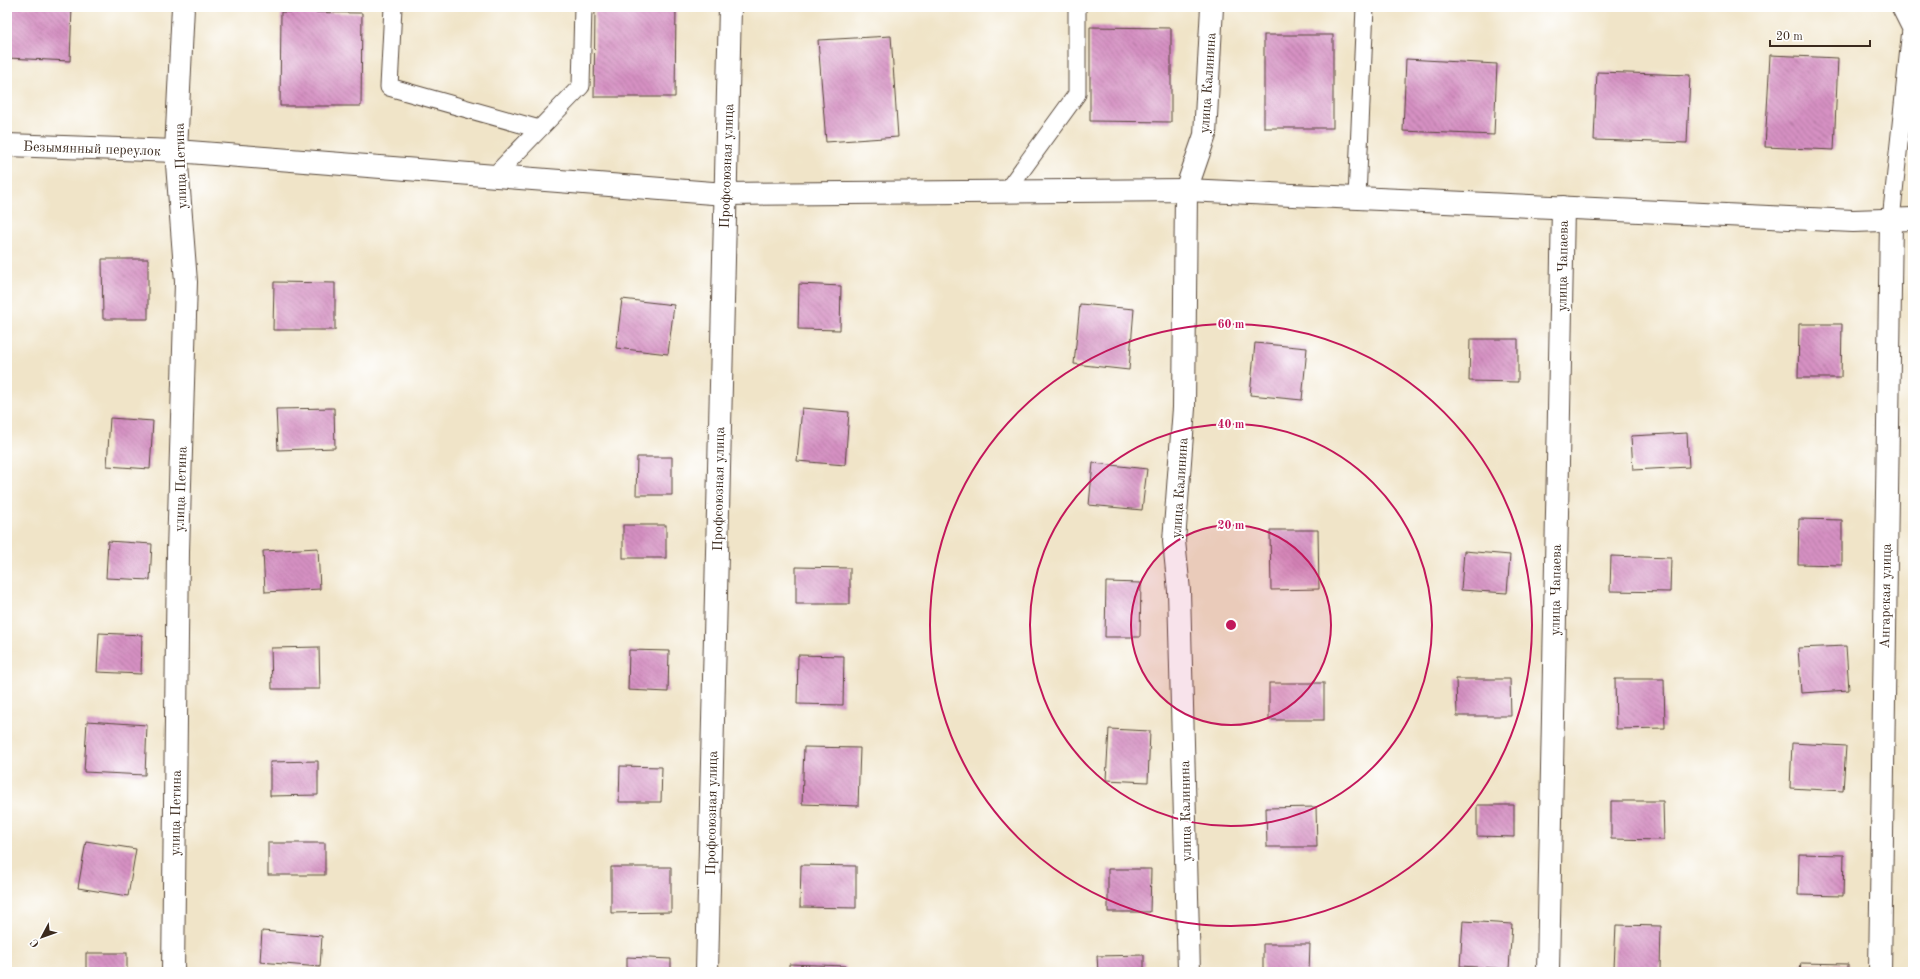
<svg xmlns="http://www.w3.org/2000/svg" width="1920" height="979" font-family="'Old Standard TT',serif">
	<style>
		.building { fill: url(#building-back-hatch) }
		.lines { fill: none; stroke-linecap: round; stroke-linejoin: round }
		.lane-casing { stroke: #564638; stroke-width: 19 }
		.street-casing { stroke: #564638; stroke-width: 24 }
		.lane { stroke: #fff; stroke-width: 17 }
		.street { stroke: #fff; stroke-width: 22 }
		.ring { fill: none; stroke: #c2185b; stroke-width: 2 }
		.labels { text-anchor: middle; stroke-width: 4; stroke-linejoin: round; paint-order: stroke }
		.street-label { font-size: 14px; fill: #3b2a1e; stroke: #fff }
		.centre { fill: #c2185b; stroke: #fff; stroke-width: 2 }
		.ring-label { font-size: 12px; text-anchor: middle; font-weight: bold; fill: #c2185b; stroke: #fff; stroke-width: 4; stroke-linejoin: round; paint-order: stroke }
	</style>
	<defs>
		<pattern id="building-back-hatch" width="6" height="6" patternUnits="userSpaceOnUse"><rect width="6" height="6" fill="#d590c2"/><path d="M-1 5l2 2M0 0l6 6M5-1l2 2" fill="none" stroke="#ae769d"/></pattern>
	</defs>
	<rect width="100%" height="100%" fill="#fff"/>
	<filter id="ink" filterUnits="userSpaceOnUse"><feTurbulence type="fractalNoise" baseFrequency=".025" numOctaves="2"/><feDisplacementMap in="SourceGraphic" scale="8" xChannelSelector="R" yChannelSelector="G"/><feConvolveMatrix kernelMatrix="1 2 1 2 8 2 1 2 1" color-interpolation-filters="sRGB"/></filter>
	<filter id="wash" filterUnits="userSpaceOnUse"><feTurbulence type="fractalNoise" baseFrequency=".012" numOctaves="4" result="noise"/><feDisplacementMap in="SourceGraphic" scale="16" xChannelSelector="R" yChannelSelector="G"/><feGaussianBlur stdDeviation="0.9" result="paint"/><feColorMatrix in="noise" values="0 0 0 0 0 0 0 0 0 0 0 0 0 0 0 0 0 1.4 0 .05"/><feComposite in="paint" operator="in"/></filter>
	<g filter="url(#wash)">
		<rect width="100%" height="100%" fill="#f0e4c8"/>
		<g id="blocks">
			<g class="building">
				<polygon points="7,7 72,7 70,61 7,58"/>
				<polygon points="595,7 676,7 675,97 594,97"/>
				<polygon points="281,12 362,13 361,106 280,106"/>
				<polygon points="1090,27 1171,28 1171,122 1090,121"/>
				<rect x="1264" y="35" width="69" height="93"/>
				<polygon points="891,36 898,137 826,142 818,40"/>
				<polygon points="1770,55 1838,58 1834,150 1765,147"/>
				<polygon points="1406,59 1497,64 1494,135 1403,131"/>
				<polygon points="1597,72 1690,75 1687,143 1594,140"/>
				<polygon points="102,259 148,259 148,319 103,319"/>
				<polygon points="274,282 335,283 335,330 273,330"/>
				<polygon points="799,284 841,286 840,330 798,329"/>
				<polygon points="622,299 674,305 668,354 616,348"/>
				<polygon points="1080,304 1134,309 1129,370 1074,364"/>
				<polygon points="1799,324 1842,324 1841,378 1798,378"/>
				<polygon points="1470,339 1518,339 1518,382 1469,381"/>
				<polygon points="1255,343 1307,348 1302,400 1250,395"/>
				<polygon points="334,408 335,448 278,450 276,409"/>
				<polygon points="802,408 849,412 845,465 797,461"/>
				<polygon points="110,418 153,421 150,469 107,466"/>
				<polygon points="1687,433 1689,467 1633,470 1631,436"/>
				<polygon points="637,457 672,457 672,495 636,495"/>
				<polygon points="1093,463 1147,469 1142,510 1089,505"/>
				<polygon points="1799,519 1842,520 1842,565 1798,564"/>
				<rect x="623" y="525" width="43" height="33"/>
				<polygon points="1270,530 1318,530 1319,589 1271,590"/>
				<polygon points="108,541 152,544 150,580 106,578"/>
				<polygon points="318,548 320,589 265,592 263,551"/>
				<polygon points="1464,551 1510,555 1507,593 1461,590"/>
				<polygon points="1611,556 1671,558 1670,592 1610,591"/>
				<polygon points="796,567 850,568 850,604 796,604"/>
				<polygon points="1106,582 1141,583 1140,637 1105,637"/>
				<polygon points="99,633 142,635 141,674 97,672"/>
				<polygon points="1846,646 1849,690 1801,693 1798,648"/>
				<polygon points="319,647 320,689 272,689 271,648"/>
				<polygon points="629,650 669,651 668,692 628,690"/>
				<polygon points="798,655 844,656 843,705 797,704"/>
				<polygon points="1456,679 1510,679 1511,716 1457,716"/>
				<polygon points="1615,679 1664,679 1665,728 1616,729"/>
				<rect x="1269" y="683" width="55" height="37"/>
				<polygon points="87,721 147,725 145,775 84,772"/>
				<polygon points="1109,729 1150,731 1148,782 1106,780"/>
				<polygon points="1792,743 1846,746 1843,791 1790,788"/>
				<polygon points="804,747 860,748 858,806 802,804"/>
				<polygon points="318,761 318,795 270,796 270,762"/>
				<polygon points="620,766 662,767 661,802 619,802"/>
				<polygon points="1611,801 1663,801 1664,840 1611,839"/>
				<polygon points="1477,805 1514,805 1514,837 1477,836"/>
				<polygon points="1316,807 1317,847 1267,847 1266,808"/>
				<polygon points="86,841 136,849 128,896 78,888"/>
				<rect x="268" y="843" width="57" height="32"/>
				<polygon points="1799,854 1844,855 1843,896 1798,895"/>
				<polygon points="801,865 856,866 856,908 800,907"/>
				<polygon points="611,867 671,867 671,912 611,913"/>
				<polygon points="1108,869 1151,869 1150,912 1108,912"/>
				<polygon points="1463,921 1512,924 1509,969 1460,966"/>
				<polygon points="1616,925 1661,926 1660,970 1614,968"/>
				<polygon points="262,931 322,936 320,967 260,962"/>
				<polygon points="1263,944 1310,944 1309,972 1263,972"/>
				<rect x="86" y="953" width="41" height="19"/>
				<polygon points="1144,955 1144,972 1098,972 1097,956"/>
				<polygon points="627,957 671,959 671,972 627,972"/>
				<polygon points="1801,963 1848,964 1848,972 1800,972"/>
				<polygon points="789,964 846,966 845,972 789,972"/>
			</g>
		</g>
	</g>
	<g filter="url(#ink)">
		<use href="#blocks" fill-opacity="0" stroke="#564638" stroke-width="1"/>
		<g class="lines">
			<defs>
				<g id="lane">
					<polyline points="393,7 389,87 539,129"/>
					<polyline points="494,176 581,86 583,7"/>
					<polyline points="1006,192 1077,94 1077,7"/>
					<polyline points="1357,198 1365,7"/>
					<polyline points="1891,220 1911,29 1900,7"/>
				</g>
				<g id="street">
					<polyline points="7,145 176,151 725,194 1186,190 1853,221 1913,219"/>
					<polyline points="173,972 178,552 186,282 176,151 183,7"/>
					<polyline points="707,972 730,7"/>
					<polyline points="1189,972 1179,591 1174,541 1184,408 1186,190 1205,135 1212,7"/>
					<polyline points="1548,972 1563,207"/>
					<polyline points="1880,972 1891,220"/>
				</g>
			</defs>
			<use href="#lane" class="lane-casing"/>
			<use href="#street" class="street-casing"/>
			<use href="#lane" class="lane"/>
			<use href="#street" class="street"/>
		</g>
	</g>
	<circle cx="1231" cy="625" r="100" fill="#c2185b" fill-opacity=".12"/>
	<g class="ring">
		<circle cx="1231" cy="625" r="100"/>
		<circle cx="1231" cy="625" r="201"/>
		<circle cx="1231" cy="625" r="301"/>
	</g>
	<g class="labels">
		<g class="street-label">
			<text transform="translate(1207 83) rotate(-86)" y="5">улица Калинина</text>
			<text transform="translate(92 148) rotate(2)" y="5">Безымянный переулок</text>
			<text transform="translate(180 166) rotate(-92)" y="5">улица Петина</text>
			<text transform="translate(726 166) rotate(-88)" y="5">Профсоюзная улица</text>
			<text transform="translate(1562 266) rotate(-89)" y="5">улица Чапаева</text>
			<text transform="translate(1179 488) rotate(-86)" y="5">улица Калинина</text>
			<text transform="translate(180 489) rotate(-88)" y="5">улица Петина</text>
			<text transform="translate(718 489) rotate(-89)" y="5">Профсоюзная улица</text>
			<text transform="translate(1555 590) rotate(-89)" y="5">улица Чапаева</text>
			<text transform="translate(1885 596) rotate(-89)" y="5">Ангарская улица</text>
			<text transform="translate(1185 811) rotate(-91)" y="5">улица Калинина</text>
			<text transform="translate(175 813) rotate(-89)" y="5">улица Петина</text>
			<text transform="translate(711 813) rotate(-89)" y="5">Профсоюзная улица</text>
		</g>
	</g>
	<circle cx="1231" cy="625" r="6" class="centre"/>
	<g class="ring-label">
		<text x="1231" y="328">60 m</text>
		<text x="1231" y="428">40 m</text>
		<text x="1231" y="529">20 m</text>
	</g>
	<rect width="1920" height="979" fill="none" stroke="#fff" stroke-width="24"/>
	<g transform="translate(42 937) rotate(229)" stroke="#ffffff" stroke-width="3" paint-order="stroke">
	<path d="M0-3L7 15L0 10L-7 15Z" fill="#3b2a1e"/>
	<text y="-6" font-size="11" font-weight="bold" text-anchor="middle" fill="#3b2a1e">С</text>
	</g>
	<path d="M1770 40v6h100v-6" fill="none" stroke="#3b2a1e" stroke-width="2"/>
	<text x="1776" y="40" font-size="12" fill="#3b2a1e" stroke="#ffffff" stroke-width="3" paint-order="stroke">20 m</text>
</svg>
